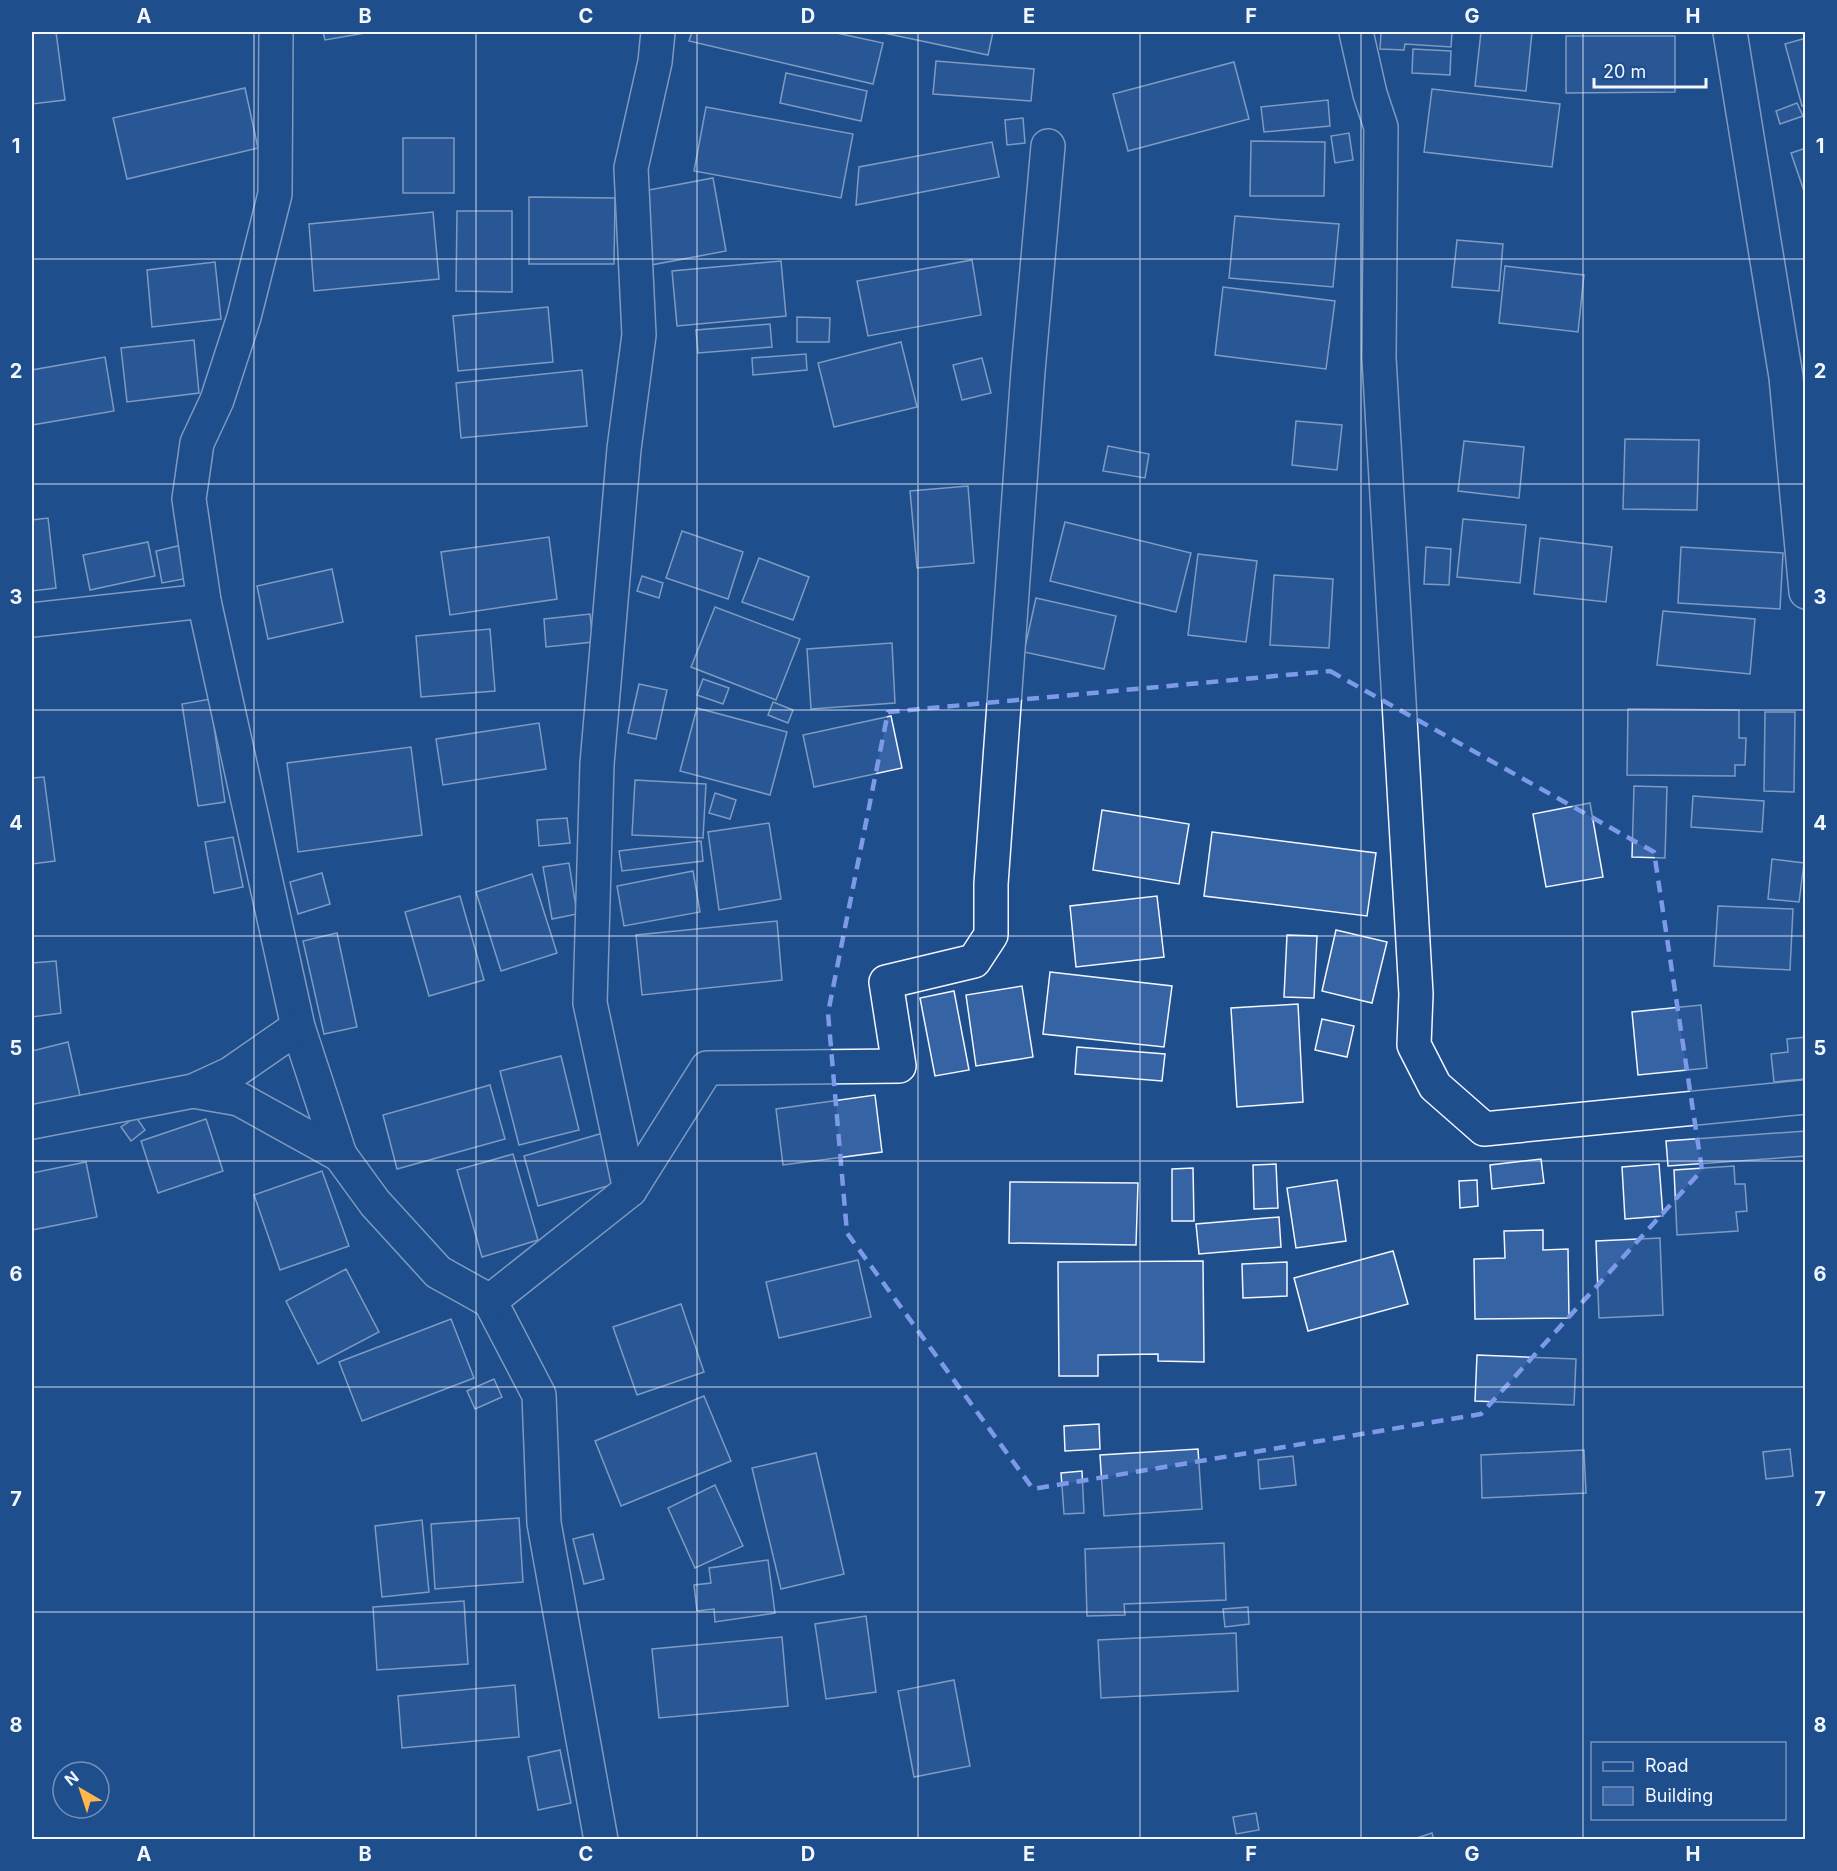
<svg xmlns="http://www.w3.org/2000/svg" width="1837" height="1871" font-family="Inter,sans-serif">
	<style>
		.building { fill: #3563a3; stroke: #f2f6ff; stroke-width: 1.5 }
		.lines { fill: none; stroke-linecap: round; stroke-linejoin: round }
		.minor-casing { stroke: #f2f6ff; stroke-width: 36 }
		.minor { stroke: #1f4e8c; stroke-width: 33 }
		.marked { fill: none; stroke: #7d9aea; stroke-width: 4.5; stroke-dasharray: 12 8; stroke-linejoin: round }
		.grid { fill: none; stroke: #f2f6ff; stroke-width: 1.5; stroke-opacity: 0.55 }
		.neatline { fill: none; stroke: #f2f6ff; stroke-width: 2 }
		.grid-label { font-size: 20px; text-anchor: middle; font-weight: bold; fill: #f2f6ff }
	</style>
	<rect width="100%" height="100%" fill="#1f4e8c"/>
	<g class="building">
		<polygon points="32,32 56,32 65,100 32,104"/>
		<polygon points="323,32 371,32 325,40"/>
		<polygon points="692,32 832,32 883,43 873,84 689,41"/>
		<polygon points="879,32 993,32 988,55"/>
		<polygon points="1381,32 1452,32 1451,47 1405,44 1404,50 1380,49"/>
		<polygon points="1481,32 1532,32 1526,91 1475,86"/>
		<polygon points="1566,36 1675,36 1675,92 1566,93"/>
		<polygon points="1806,38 1806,105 1802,106 1785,44"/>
		<polygon points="1413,49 1451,51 1450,75 1412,73"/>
		<polygon points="936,61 1034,69 1031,101 933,94"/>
		<polygon points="1234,62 1249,119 1128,151 1113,94"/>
		<polygon points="786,73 867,91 861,121 780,103"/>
		<polygon points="245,88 258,148 127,179 113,118"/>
		<polygon points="1432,89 1560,104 1552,167 1424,152"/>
		<polygon points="1328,100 1330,126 1264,132 1261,107"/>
		<polygon points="1797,103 1803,116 1780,124 1776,111"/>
		<polygon points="706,107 853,134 841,198 694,171"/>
		<polygon points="1023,118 1025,143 1007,145 1005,120"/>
		<polygon points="1349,133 1353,160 1335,163 1331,136"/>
		<rect x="403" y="138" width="51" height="55"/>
		<polygon points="1251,141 1325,142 1324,196 1250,196"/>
		<polygon points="992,142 999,177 856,205 859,167"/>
		<polygon points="1806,148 1806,197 1791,153"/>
		<polygon points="713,178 726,251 651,265 638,192"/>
		<polygon points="529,197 615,198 614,264 529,264"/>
		<polygon points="457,211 512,211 512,292 456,291"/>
		<polygon points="433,212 439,279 314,291 309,224"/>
		<polygon points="1235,216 1339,224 1333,287 1229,278"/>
		<polygon points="1457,240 1503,244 1499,291 1452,287"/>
		<polygon points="972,260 981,315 868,336 857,281"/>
		<polygon points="781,261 786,316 677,326 672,271"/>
		<polygon points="215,262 221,319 152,327 147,270"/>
		<polygon points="1505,266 1584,275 1578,332 1499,323"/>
		<polygon points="1223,287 1335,301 1326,369 1215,355"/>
		<polygon points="548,307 553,362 458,371 453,316"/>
		<polygon points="797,317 830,318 829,342 797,342"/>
		<polygon points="770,324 772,347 698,353 696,330"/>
		<polygon points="194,340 199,393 127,402 121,348"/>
		<polygon points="901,342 917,407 834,427 818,363"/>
		<polygon points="806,354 807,370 753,375 752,358"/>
		<polygon points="105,357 114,411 32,425 32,370"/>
		<polygon points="982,358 991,393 962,400 953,365"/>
		<polygon points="582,370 587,426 461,438 456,383"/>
		<polygon points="1296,421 1342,425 1337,470 1292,465"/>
		<polygon points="1625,439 1699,440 1697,510 1623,509"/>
		<polygon points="1464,441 1524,447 1519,498 1458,491"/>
		<polygon points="1108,446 1149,454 1145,478 1103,471"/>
		<polygon points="968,486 974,563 917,568 910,491"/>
		<polygon points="48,518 56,588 32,591 32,520"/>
		<polygon points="1463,519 1526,525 1520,583 1457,577"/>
		<polygon points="1065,522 1191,553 1176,612 1050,581"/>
		<polygon points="682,531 743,552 728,599 666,578"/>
		<polygon points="549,537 557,599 450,615 441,552"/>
		<polygon points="1540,538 1612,547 1606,602 1534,594"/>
		<polygon points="148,542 155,576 90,590 83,555"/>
		<polygon points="182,545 189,578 162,583 156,551"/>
		<polygon points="1426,547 1451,549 1449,585 1424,584"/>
		<polygon points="1681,547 1783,553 1780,609 1678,603"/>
		<polygon points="1198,554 1257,561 1246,642 1188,635"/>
		<polygon points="759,558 809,577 793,620 742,602"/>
		<polygon points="332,569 343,622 268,639 257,586"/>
		<polygon points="1274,575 1333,579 1329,648 1270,645"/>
		<polygon points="642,576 663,583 659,598 637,591"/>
		<polygon points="1036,598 1116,616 1104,669 1024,652"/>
		<polygon points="715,607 800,639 776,700 691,667"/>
		<polygon points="1663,611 1755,619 1750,674 1657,665"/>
		<polygon points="590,614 593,642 546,647 544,619"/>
		<polygon points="490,629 495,691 421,697 416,636"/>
		<polygon points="892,643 895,703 811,709 807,649"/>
		<polygon points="703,679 729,688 723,704 697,695"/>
		<polygon points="639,684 667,690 656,739 628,733"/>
		<polygon points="210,699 225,802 198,806 182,704"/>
		<polygon points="773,702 793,710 788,723 768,715"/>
		<polygon points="697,708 787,732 770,795 680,771"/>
		<polygon points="1628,709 1739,710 1739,738 1746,738 1745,765 1735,765 1735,776 1627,775"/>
		<polygon points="1765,712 1795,712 1794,792 1764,791"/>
		<polygon points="891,716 902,768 814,787 803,735"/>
		<polygon points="539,723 546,769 443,785 436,739"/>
		<polygon points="411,747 422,835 298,852 287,763"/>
		<polygon points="44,777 55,861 32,864 32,778"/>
		<polygon points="635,780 706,784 703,838 632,835"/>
		<polygon points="1634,786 1667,787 1665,858 1632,857"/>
		<polygon points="715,793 736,800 730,819 709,813"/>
		<polygon points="1693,796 1764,801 1762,832 1691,827"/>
		<polygon points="1590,803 1603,877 1546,887 1533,814"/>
		<polygon points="1102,810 1189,824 1179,884 1093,870"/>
		<polygon points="567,818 570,843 539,846 537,820"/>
		<polygon points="769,823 781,899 719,910 708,832"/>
		<polygon points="1212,832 1376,853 1367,916 1204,896"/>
		<polygon points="233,837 243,887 214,893 205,842"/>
		<polygon points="701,841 703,861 622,871 619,851"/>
		<polygon points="1772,859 1804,863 1799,902 1768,899"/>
		<polygon points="569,863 577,914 552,919 543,867"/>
		<polygon points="693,871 700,912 624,926 617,886"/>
		<polygon points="322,873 330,904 298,914 290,882"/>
		<polygon points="532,874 557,953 501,971 476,892"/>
		<polygon points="460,896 484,980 429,996 405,912"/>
		<polygon points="1157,896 1164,957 1076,967 1070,906"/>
		<polygon points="1718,906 1793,909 1790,970 1714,966"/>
		<polygon points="777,921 782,980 642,995 636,935"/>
		<polygon points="1336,930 1387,942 1372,1003 1322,991"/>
		<polygon points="337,933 357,1027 324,1034 303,941"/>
		<polygon points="1287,935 1317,936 1314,998 1284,997"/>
		<polygon points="56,961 61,1013 32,1017 32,963"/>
		<polygon points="1050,972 1172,986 1164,1047 1043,1034"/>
		<polygon points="1022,986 1033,1057 976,1066 966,995"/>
		<polygon points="954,991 969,1070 935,1076 920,998"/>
		<polygon points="1298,1004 1303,1102 1237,1107 1231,1008"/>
		<polygon points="1701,1005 1707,1068 1638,1075 1632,1012"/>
		<polygon points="1322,1019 1354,1026 1347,1057 1315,1050"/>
		<polygon points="1806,1037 1806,1079 1774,1082 1771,1054 1788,1052 1787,1039"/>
		<polygon points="68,1042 81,1100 32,1112 32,1051"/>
		<polygon points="1077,1047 1165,1054 1162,1081 1075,1074"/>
		<polygon points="561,1056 579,1130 519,1145 500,1071"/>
		<polygon points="490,1085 505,1139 397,1169 383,1115"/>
		<polygon points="875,1095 882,1152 783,1165 776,1109"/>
		<polygon points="136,1117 145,1130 131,1141 121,1127"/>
		<polygon points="206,1119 223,1171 158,1193 141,1141"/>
		<polygon points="1806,1131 1806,1156 1668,1166 1666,1141"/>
		<polygon points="603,1133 618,1183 538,1206 524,1156"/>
		<polygon points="513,1154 538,1240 482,1257 457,1170"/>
		<polygon points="1541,1159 1544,1183 1492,1189 1490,1165"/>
		<polygon points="86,1162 97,1217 32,1230 32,1173"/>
		<polygon points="1276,1164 1278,1208 1254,1209 1253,1165"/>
		<polygon points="1659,1164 1663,1216 1625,1219 1622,1167"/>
		<polygon points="1734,1166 1735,1184 1745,1184 1747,1211 1736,1212 1738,1231 1677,1235 1674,1170"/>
		<polygon points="1193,1168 1194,1221 1172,1221 1172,1169"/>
		<polygon points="322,1171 349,1246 280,1270 254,1195"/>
		<polygon points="1337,1180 1346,1241 1296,1248 1287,1188"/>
		<polygon points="1477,1180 1478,1206 1460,1208 1459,1181"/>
		<polygon points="1010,1182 1138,1183 1136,1245 1009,1243"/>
		<polygon points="1279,1217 1281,1247 1199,1254 1196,1224"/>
		<polygon points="1543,1230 1543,1250 1568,1249 1569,1318 1475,1319 1474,1259 1505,1258 1504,1231"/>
		<polygon points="1660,1238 1663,1315 1599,1318 1596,1241"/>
		<polygon points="1393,1251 1408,1304 1308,1331 1294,1278"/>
		<polygon points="858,1260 871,1317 779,1338 766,1282"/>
		<polygon points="1203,1261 1204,1362 1158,1361 1158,1354 1098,1355 1098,1376 1059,1376 1058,1262"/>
		<polygon points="1287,1262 1287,1296 1243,1298 1242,1264"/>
		<polygon points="346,1269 379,1332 318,1364 286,1301"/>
		<polygon points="681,1304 704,1372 637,1395 613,1327"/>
		<polygon points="451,1319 474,1378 362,1421 339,1362"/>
		<polygon points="1477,1355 1576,1359 1574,1405 1475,1401"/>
		<polygon points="494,1379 502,1397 475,1409 467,1391"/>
		<polygon points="704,1396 731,1461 621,1506 595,1441"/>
		<polygon points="1099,1424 1100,1449 1065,1451 1064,1426"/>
		<polygon points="1198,1449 1202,1509 1104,1516 1100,1455"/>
		<polygon points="1790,1449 1793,1476 1766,1479 1763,1452"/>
		<polygon points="1584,1450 1586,1493 1482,1498 1481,1455"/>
		<polygon points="816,1453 844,1574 781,1589 752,1468"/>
		<polygon points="1293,1456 1296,1485 1260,1489 1258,1460"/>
		<polygon points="1082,1471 1084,1513 1064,1514 1061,1473"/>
		<polygon points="715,1485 743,1546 695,1568 668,1508"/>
		<polygon points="519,1518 523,1582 435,1589 431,1524"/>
		<polygon points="422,1520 429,1592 382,1597 375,1526"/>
		<polygon points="593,1534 604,1579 584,1584 573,1539"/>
		<polygon points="1224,1543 1226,1600 1124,1604 1125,1615 1087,1616 1085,1549"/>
		<polygon points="768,1560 775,1613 715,1622 714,1609 697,1611 694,1585 711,1583 709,1568"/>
		<polygon points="464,1601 468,1664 377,1670 373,1607"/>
		<polygon points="1248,1607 1249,1624 1225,1627 1223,1609"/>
		<polygon points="866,1616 876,1692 826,1699 815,1624"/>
		<polygon points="1236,1633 1238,1691 1101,1698 1098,1640"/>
		<polygon points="782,1637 788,1706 659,1718 652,1649"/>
		<polygon points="954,1680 970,1766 914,1777 898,1691"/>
		<polygon points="515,1685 519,1737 402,1748 398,1696"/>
		<polygon points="560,1750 571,1803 538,1810 528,1757"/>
		<polygon points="1256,1813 1259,1830 1236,1834 1233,1817"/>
		<polygon points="1432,1833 1434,1840 1411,1840"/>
	</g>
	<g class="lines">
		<defs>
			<g id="minor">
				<polyline points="276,32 275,194 244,317 217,400 197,443 189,499 204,601 298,1027 340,1155 375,1203 438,1272 490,1301 539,1395 544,1523 601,1840"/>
				<polyline points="1356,32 1370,94 1381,127 1379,358 1416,994 1414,1045 1435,1086 1484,1129 1806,1097"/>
				<polyline points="1730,32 1786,377 1806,592"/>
				<polyline points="32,620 204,601"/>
				<polyline points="193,1091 239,1099 340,1155"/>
				<polyline points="32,1122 193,1091 230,1074 298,1027"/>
				<polyline points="630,1190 590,1003 597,764 624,449 639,335 631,168 655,62 658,32"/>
				<polyline points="490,1301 630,1190 707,1068 899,1066 886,982 974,961 991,935 991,884 1028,371 1048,146"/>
			</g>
		</defs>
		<use href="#minor" class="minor-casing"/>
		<use href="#minor" class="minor"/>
	</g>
	<path d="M0 0H1837V1871H0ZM 1330,671 L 1654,852 L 1702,1170 L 1481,1414 L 1033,1489 L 847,1233 L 828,1013 L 888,712 Z" fill="#1f4e8c" fill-opacity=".55" fill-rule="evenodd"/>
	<path class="marked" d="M 1330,671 L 1654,852 L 1702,1170 L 1481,1414 L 1033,1489 L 847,1233 L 828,1013 L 888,712 Z"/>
	<path class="grid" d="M 254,32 L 254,1840M 476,32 L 476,1840M 697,32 L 697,1840M 918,32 L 918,1840M 1140,32 L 1140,1840M 1361,32 L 1361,1840M 1583,32 L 1583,1840M 32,259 L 1806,259M 32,484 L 1806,484M 32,710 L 1806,710M 32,936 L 1806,936M 32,1161 L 1806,1161M 32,1387 L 1806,1387M 32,1612 L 1806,1612"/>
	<rect width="1837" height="1871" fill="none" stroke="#1f4e8c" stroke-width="66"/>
	<rect x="1591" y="1742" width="195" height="78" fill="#1f4e8c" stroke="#7391ba" stroke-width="1.5"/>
	<rect x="1603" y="1762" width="30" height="9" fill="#1f4e8c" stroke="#7391ba" stroke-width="1.5"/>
	<text x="1645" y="1772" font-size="18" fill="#f2f6ff">Road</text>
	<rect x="1603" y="1787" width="30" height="18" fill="#3563a3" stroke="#7391ba" stroke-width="1.5"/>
	<text x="1645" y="1802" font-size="18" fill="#f2f6ff">Building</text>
	<g transform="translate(81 1790) rotate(321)"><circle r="28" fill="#1f4e8c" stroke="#7391ba" stroke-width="1.5"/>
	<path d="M0-4.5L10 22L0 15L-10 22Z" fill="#ffb74d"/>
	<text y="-9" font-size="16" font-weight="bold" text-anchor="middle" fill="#f2f6ff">N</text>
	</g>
	<path d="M1594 78v9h112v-9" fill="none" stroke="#f2f6ff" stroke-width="3"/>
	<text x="1603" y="78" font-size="18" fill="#f2f6ff" stroke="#1f4e8c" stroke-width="4.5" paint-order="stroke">20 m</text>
	<rect x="33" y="33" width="1771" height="1805" class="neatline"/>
	<g class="grid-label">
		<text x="144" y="23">A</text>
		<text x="365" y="23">B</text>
		<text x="586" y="23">C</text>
		<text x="808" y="23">D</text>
		<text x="1029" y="23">E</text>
		<text x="1251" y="23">F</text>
		<text x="1472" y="23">G</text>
		<text x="1693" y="23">H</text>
		<text x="16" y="153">1</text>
		<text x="1820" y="153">1</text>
		<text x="16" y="378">2</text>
		<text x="1820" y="378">2</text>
		<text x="16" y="604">3</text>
		<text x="1820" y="604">3</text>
		<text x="16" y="830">4</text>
		<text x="1820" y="830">4</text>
		<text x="16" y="1055">5</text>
		<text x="1820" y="1055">5</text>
		<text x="16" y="1281">6</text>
		<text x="1820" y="1281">6</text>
		<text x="16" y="1506">7</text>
		<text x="1820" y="1506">7</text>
		<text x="16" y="1732">8</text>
		<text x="1820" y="1732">8</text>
		<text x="144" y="1861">A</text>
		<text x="365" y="1861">B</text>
		<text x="586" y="1861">C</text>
		<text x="808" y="1861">D</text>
		<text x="1029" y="1861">E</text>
		<text x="1251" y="1861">F</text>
		<text x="1472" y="1861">G</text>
		<text x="1693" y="1861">H</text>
	</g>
</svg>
